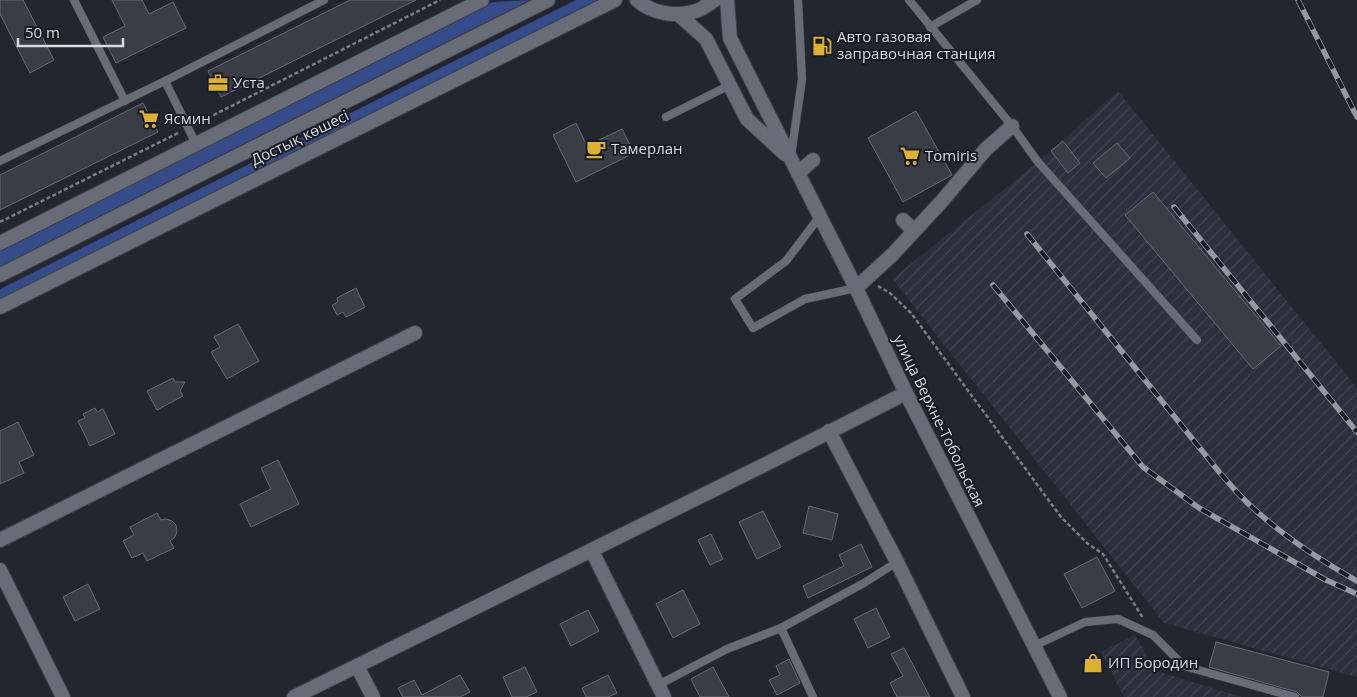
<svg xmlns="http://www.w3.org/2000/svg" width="1357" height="697" font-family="'Open Sans',sans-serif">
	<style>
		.industrial { fill: url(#industrial-furrows) }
		.grass { fill: #364b89 }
		.building { fill: #393d46; stroke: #676b76 }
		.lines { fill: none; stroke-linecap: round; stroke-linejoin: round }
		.service-casing { stroke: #3d4047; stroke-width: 9 }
		.minor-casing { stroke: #3d4047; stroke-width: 16 }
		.tertiary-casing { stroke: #3d4047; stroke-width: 16 }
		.path { stroke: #7b7e86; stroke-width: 2.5; stroke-dasharray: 4 2.5; stroke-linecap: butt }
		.service { stroke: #676c76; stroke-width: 8 }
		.minor { stroke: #676c76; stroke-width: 14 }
		.tertiary { stroke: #676c76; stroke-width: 14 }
		.rail-casing { stroke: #9599a0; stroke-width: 5.5 }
		.rail { stroke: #191c25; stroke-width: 4; stroke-dasharray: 11; stroke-linecap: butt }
		.labels { text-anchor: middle; stroke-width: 4; stroke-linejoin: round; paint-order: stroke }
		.poi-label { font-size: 15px; fill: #d8dbe1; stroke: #191c25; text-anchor: start }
		.street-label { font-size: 15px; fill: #d8dbe1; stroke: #191c25 }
	</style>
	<defs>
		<pattern id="industrial-furrows" width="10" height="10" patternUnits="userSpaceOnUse" patternTransform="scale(1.25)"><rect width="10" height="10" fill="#2b303e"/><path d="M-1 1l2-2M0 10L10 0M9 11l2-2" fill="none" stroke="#3f4450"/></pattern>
	</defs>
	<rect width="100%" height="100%" fill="#22262f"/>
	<g class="industrial">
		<polygon points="1118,91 1357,388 1357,677 1164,623 892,279 1038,162"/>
		<polygon points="1135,635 1156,671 1242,697 1124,697 1101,652"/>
	</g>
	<g class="grass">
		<polygon points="530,0 3,265 0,267 0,248 493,2"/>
		<polygon points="576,0 599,0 0,300 0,289"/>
	</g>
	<g class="building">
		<polygon points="0,0 23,0 54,60 30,73 0,14"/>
		<polygon points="112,0 142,0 149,14 173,2 186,28 116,63 103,37 125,26"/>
		<polygon points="350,0 416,0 221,97 208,71"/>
		<polygon points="143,103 158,132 0,210 0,175"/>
		<polygon points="916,111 952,175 903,202 868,138"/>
		<polygon points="576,123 587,146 622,129 634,153 576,182 553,135"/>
		<polygon points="1063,141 1080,163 1068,173 1051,151"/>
		<polygon points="1117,143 1130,158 1106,178 1093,163"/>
		<polygon points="1153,192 1281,346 1253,369 1125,215"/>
		<polygon points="356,288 365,307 346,317 343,312 337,315 332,305 338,302 337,298"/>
		<polygon points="238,324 259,361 227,379 211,352 220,347 214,337"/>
		<polygon points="173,378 175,382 185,382 180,391 183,396 157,410 147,391"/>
		<polygon points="95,408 97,412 103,409 115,434 90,446 78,421 85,418 83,414"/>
		<polygon points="18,422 34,455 19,462 24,473 0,484 0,431"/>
		<polygon points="278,460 299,504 251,527 240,504 271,489 261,468"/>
		<polygon points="809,506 838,514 832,540 803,533"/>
		<polygon points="763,511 781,547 757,559 739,522"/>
		<polygon points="157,513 161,520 166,519 172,521 176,525 177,531 175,537 170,541 174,548 147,561 143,553 132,558 123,541 134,535 130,527"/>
		<polygon points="711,534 723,559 710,565 698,540"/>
		<polygon points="861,544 872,567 808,598 803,586 844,566 839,555"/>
		<polygon points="1097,557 1115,591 1082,608 1064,574"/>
		<polygon points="88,584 100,609 75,621 63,597"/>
		<polygon points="683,590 700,624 673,638 656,604"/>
		<polygon points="876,608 890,637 868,648 854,619"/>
		<polygon points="588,610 599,631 571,646 560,624"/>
		<polygon points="1216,642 1329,672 1323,697 1302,697 1297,692 1209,667"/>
		<polygon points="904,648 930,697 897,697 890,683 903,676 891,654"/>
		<polygon points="789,659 800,683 777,695 769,680 780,675 776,666"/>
		<polygon points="525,667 537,692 526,697 512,697 503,677"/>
		<polygon points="713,667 729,697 700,697 691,679"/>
		<polygon points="460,675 470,692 460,697 403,697 398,688 414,680 422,695"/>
		<polygon points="608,675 617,693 608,697 586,697 582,688"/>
	</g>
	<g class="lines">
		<defs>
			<g id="service">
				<polyline points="74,0 125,101"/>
				<polyline points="909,0 1012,126 1038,162 1197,340"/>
				<polyline points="930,27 977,0"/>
				<polyline points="165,81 196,144"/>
				<polyline points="666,117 730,85"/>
				<polyline points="791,156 802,79 798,0"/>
				<polyline points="0,161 165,81 324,0"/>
				<polyline points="820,216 786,261 735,299 753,328 805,299 856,288"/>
				<polyline points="1034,646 1085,622 1118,619 1153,635 1184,666 1295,697"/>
				<polyline points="658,685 727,649 781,628"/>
				<polyline points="813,697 781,628 864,583 897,562"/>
			</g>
			<g id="minor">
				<polyline points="798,173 813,160"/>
				<polyline points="903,220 914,231"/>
				<polyline points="0,243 482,0"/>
				<polyline points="856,288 893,254 942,201 986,149 1012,126"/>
				<polyline points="829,431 897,562 963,697"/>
				<polyline points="0,540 415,333"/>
				<polyline points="592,551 664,697"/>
				<polyline points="0,570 63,697"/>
				<polyline points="357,666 373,697"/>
				<polyline points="294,697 764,465 906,393"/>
			</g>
			<g id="tertiary">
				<path d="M 637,0 C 654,15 680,18 701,9 C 706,6 710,3 715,0"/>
				<polyline points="727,0 730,38 856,288 906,393 1060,697"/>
				<polyline points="678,14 706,39 747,119 785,154"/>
				<polyline points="0,275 548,0"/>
				<polyline points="0,307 615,0"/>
			</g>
		</defs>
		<use href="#service" class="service-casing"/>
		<use href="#minor" class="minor-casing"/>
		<use href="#tertiary" class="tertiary-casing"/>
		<g class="path">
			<polyline points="196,124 440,0"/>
			<polyline points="0,222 180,132"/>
			<polyline points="878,286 890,293 911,313 1061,517 1087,543 1103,554 1143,618"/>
		</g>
		<use href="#service" class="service"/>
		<use href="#minor" class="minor"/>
		<use href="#tertiary" class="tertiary"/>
		<defs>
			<g id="rail">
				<polyline points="1298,0 1357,117"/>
				<polyline points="1174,207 1357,432"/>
				<path d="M 1027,234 L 1220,473 C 1230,484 1240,497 1252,507 C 1283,536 1320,560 1357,581"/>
				<polyline points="993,285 1143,467 1199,508 1326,580 1357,594"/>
			</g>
		</defs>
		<use href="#rail" class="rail-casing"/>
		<use href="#rail" class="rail"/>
	</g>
	<defs>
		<symbol id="fuel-bare" viewBox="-9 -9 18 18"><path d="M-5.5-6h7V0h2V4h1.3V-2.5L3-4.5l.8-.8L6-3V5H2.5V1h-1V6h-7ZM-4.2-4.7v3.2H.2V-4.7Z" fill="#deb133" stroke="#191c25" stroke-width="2.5" paint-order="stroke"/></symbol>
		<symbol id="office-bare" viewBox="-9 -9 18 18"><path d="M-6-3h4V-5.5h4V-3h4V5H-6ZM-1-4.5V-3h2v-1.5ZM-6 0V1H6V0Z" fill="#deb133" stroke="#191c25" stroke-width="2.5" paint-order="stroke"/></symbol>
		<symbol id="supermarket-bare" viewBox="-9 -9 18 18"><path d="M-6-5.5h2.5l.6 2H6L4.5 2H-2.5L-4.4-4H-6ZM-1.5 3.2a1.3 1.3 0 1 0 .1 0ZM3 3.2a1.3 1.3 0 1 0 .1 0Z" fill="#deb133" stroke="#191c25" stroke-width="2.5" paint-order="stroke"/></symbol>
		<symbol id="cafe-bare" viewBox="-9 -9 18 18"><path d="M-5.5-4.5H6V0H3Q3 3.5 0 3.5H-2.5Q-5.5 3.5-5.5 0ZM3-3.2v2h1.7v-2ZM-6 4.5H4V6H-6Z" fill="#deb133" stroke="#191c25" stroke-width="2.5" paint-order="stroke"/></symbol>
		<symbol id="shop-bare" viewBox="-9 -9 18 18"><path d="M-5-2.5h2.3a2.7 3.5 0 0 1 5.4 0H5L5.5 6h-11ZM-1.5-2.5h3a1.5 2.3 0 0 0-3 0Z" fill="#deb133" stroke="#191c25" stroke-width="2.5" paint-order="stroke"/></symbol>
	</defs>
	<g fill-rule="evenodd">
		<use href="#fuel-bare" x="808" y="32" width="28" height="28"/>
		<use href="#office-bare" x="204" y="69" width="28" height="28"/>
		<use href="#supermarket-bare" x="135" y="105" width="28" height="28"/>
		<use href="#cafe-bare" x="582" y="135" width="28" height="28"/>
		<use href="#supermarket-bare" x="896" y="142" width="28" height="28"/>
		<use href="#shop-bare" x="1079" y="649" width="28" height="28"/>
	</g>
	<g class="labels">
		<g class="poi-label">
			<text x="837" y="42">Авто газовая<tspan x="837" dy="17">заправочная станция</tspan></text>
			<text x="233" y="88">Уста</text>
			<text x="164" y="124">Ясмин</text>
			<text x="611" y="154">Тамерлан</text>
			<text x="925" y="161">Tomiris</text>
			<text x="1108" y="668">ИП Бородин</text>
		</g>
		<g class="street-label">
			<text transform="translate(300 138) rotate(-26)" y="5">Достық көшесі</text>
			<text transform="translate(939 421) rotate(64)" y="5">улица Верхне-Тобольская</text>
		</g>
	</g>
	<path d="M18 38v8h105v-8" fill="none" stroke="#d8dbe1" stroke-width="2.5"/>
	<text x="25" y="38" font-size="15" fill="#d8dbe1" stroke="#191c25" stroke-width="4" paint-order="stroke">50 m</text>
</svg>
